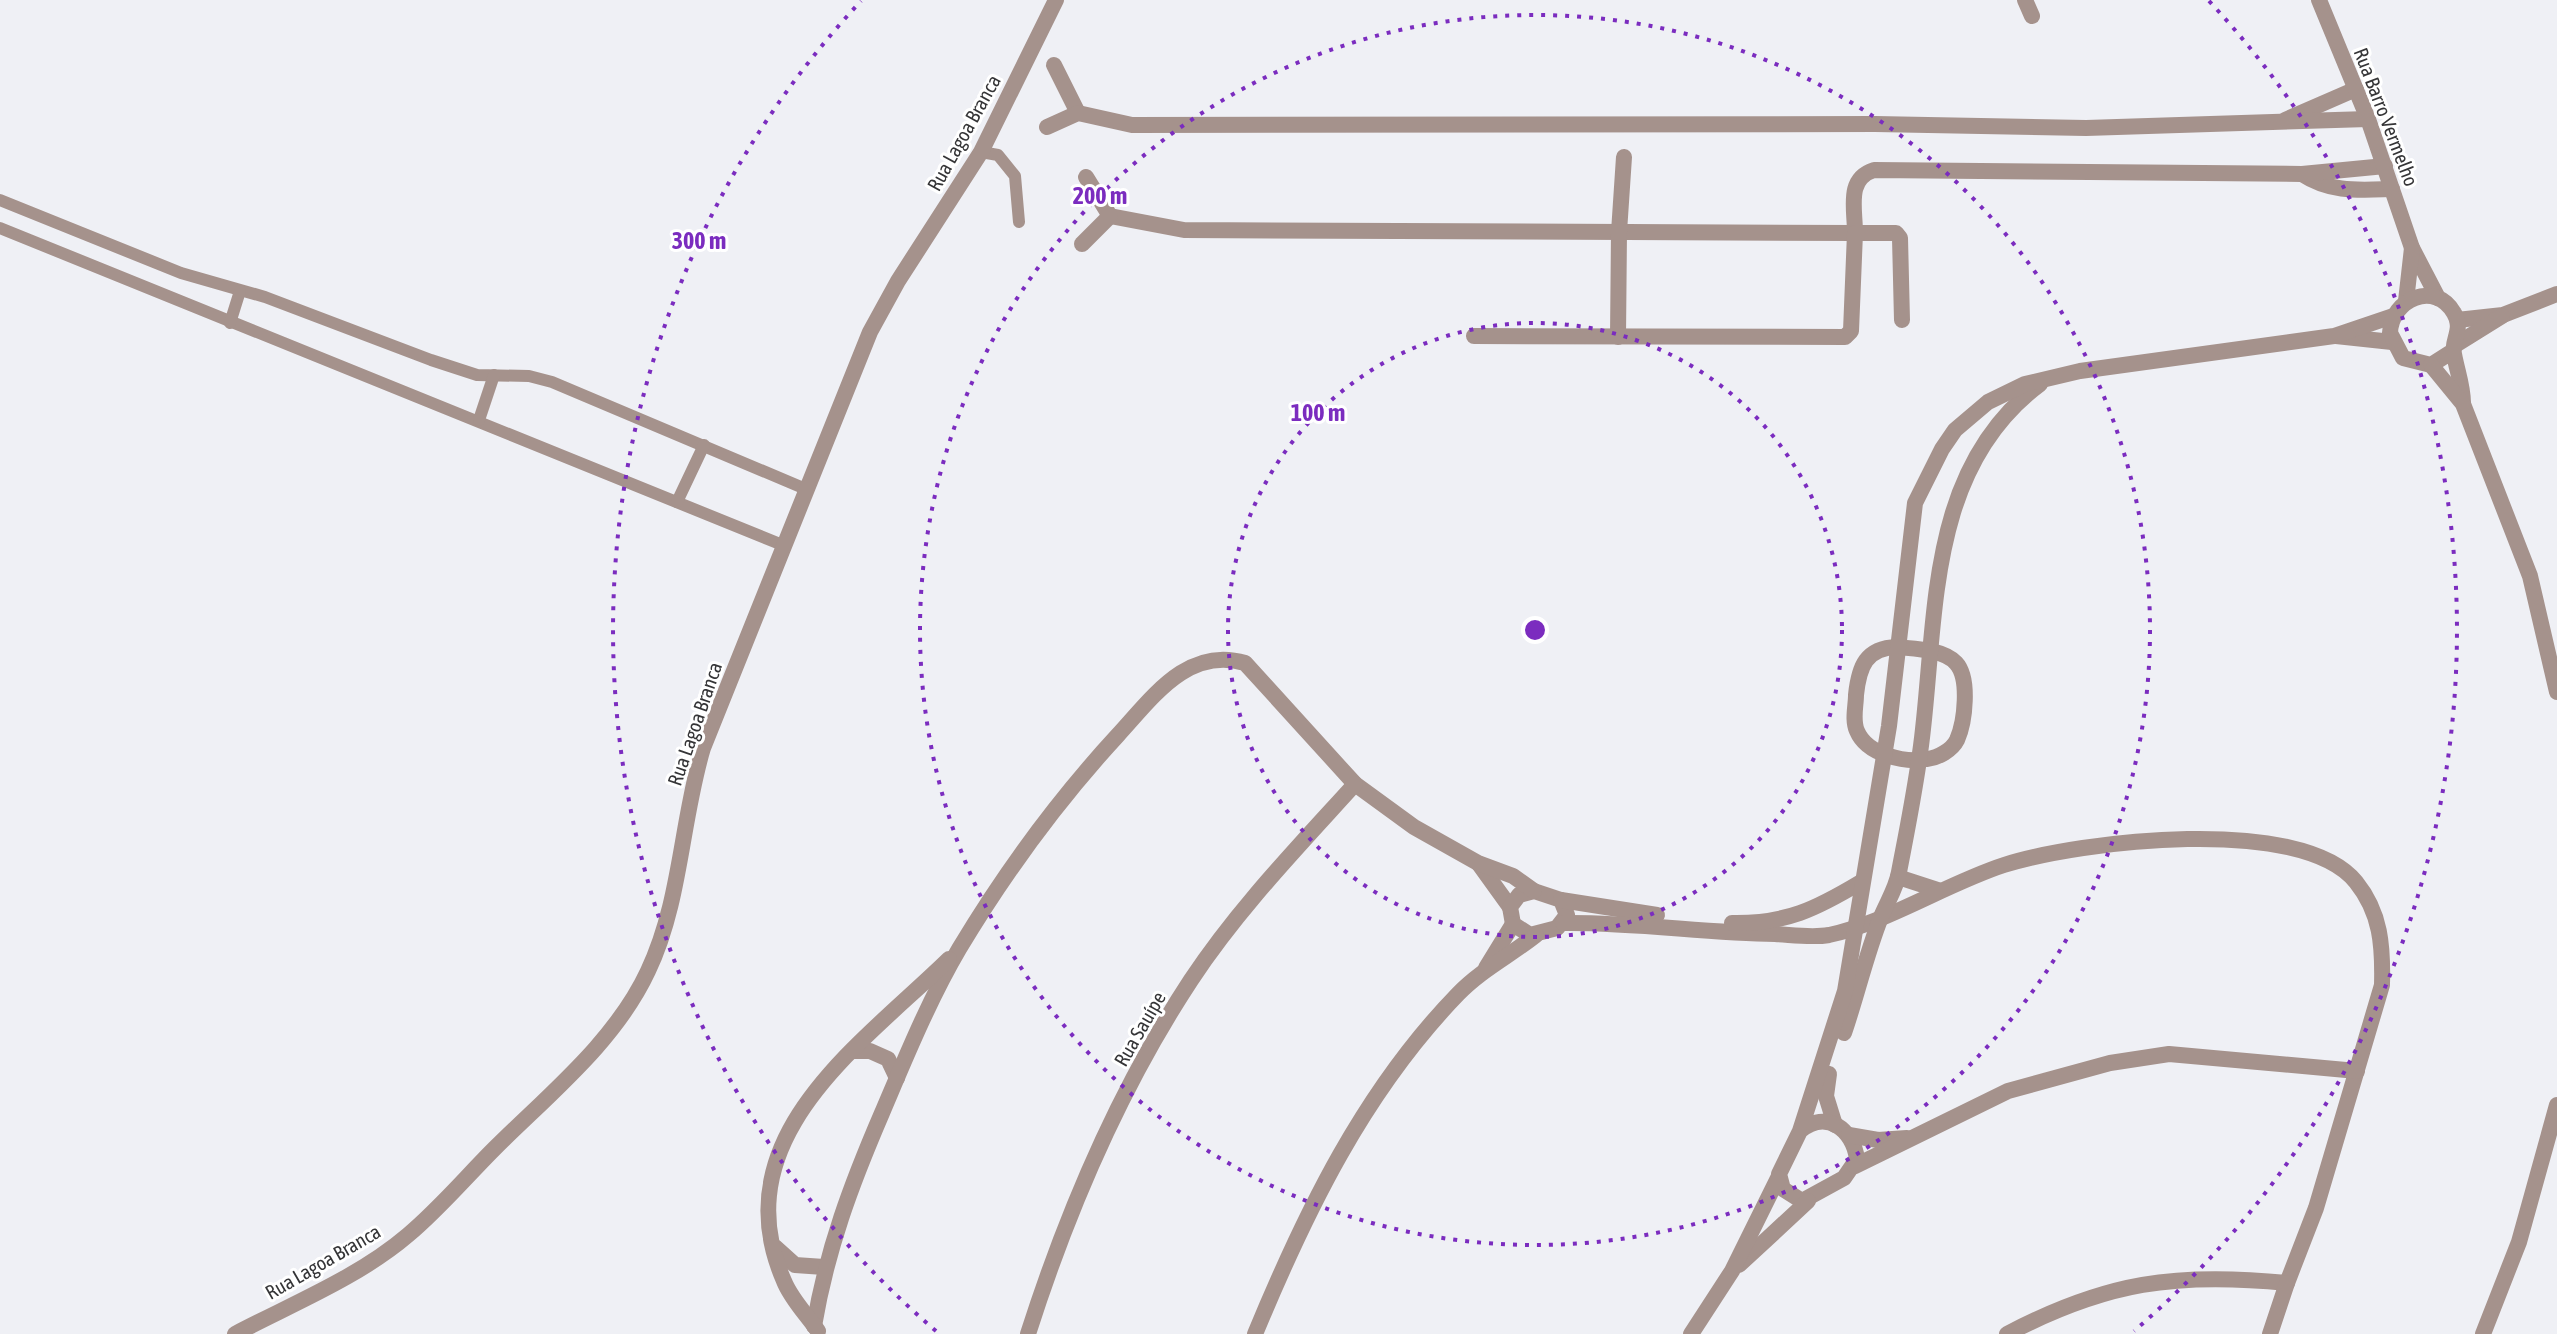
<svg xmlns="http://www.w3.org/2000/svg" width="2557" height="1334" font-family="'Asap Condensed',sans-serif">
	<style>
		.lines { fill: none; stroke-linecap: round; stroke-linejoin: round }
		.service { stroke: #a5928c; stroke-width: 12 }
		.minor { stroke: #a5928c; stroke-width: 16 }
		.tertiary { stroke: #a5928c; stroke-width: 16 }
		.ring { fill: none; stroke: #7b2cbf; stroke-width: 4; stroke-dasharray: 4 8 }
		.labels { text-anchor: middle; stroke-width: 6; stroke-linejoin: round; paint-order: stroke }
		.street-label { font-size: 20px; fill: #353537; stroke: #fff }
		.centre { fill: #7b2cbf; stroke: #fff; stroke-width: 4 }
		.ring-label { font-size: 24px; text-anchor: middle; font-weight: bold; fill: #7b2cbf; stroke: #fff; stroke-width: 6; stroke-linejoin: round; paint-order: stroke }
	</style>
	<rect width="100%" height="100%" fill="#eff0f5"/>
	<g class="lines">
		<g class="service">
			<polyline points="981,152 998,155 1015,176 1019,222"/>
			<polyline points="0,200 181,273 265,297 431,360 477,375 529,376 552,382 808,490"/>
			<polyline points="0,228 785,546"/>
			<polyline points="230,323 240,291"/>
			<polyline points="479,420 494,375"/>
			<polyline points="677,502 704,445"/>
		</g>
		<g class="minor">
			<polyline points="2025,0 2032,16"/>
			<polyline points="1054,65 1078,113"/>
			<polyline points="2285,120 2356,89"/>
			<polyline points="1047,127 1078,113 1132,125 1875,124 2086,128 2368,119"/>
			<path d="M 2302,174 C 2331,193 2359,190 2392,189"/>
			<path d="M 1086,177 L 1110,216 L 1184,230 L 1855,233 C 1855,208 1846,179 1874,170 L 2302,174 L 2385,166"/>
			<polyline points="1082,244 1110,216"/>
			<polyline points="2457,320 2503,315 2557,294"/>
			<polyline points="1474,336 1845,337 1851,331 1855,233 1896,233 1900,238 1902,320"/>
			<polyline points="2336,336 2392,342"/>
			<polyline points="1618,337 1619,232 1624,157"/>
			<polyline points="2457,344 2502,316"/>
			<path d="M 1897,647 C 1915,649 1943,649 1956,663 C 1970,678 1965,722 1957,740 C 1952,750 1938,758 1927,759 C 1905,763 1867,755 1857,731 C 1852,720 1856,706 1856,695 C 1859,666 1866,648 1897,647 Z"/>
			<polyline points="1479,864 1510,907"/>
			<polyline points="1898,877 1938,890"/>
			<polygon points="1534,891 1561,900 1567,915 1557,928 1530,935 1513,924 1510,907 1519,895"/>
			<polyline points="1561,900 1657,915"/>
			<path d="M 1563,923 C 1634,922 1704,933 1775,934 C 1793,935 1812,938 1829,935 C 1884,924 1948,883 2004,865 C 2079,841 2301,814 2356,882 C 2381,913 2383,946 2382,985 L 2316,1208 L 2287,1283 C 2176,1272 2106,1282 2007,1334"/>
			<path d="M 1732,923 C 1786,924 1816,909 1861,882"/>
			<polyline points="1486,968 1513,924"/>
			<path d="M 1844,1033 C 1857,995 1866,955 1881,917 C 1887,902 1896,889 1899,872 C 1908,825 1918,777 1923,729 C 1937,605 1930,466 2040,384"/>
			<polyline points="854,1051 870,1051 888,1059 897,1078"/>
			<polyline points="1829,1074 1826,1096 1835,1125"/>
			<path d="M 1800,1131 C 1826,1109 1853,1129 1857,1159 L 1844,1178 L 1802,1201 L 1783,1189 L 1779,1174 L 1800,1131 L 1845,991 L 1889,726 L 1915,503 L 1942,449 L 1955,430 L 1988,402 L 2025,384 L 2080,371 L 2334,336 L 2393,316"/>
			<polyline points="1849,1135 1878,1140 1907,1138"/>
			<polyline points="1855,1166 2008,1091 2110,1063 2169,1054 2357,1071"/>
			<polyline points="775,1247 795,1265 824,1267"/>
			<polyline points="1739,1265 1808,1201"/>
			<path d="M 814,1326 C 827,1249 851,1185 882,1113 C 905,1059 929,1000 959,949 C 1004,874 1059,799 1118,735 C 1153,697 1188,646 1245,663 L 1355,784 L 1414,827 L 1478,863 L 1513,876 L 1534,891"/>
			<path d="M 818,1331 C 807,1315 791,1299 784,1281 C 721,1138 861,1045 949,959"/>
			<path d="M 1028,1334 C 1067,1212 1120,1088 1191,980 C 1238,909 1298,847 1355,784"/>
			<path d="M 1255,1334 C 1306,1211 1364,1091 1458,994 C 1481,970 1511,955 1536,935"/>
			<polyline points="1691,1334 1732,1271 1778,1178"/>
			<polyline points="2270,1334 2287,1283"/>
		</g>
		<g class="tertiary">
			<polyline points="2319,0 2368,119 2412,248 2438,298"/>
			<polyline points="2406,301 2412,248"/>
			<path d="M 2453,351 L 2431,365 L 2403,358 L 2390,333 C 2391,299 2435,280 2454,313 C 2464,329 2451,340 2454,354 C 2457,371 2463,386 2463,403"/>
			<polyline points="2431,365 2463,404 2530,576 2557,692"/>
			<path d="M 235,1334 C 292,1304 359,1277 408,1235 C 439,1209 466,1177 494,1149 C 548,1095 615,1042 648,971 C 681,902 681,821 703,748 L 870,332 L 898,281 L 981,152 L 1056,0"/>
			<polyline points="2483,1334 2519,1242 2557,1105"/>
		</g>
	</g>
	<g class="ring">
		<circle cx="1535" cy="630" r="307"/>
		<circle cx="1535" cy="630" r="615"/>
		<path d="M936 1331A922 922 0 0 1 861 1M2209 1A922 922 0 0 1 2134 1331"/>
	</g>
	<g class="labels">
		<g class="street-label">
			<text transform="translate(2386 117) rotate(69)" y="7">Rua Barro Vermelho</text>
			<text transform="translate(964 133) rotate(-61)" y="7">Rua Lagoa Branca</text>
			<text transform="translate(695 724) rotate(-71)" y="7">Rua Lagoa Branca</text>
			<text transform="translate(1140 1029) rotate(-60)" y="7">Rua Sauípe</text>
			<text transform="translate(323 1262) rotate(-30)" y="7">Rua Lagoa Branca</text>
		</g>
	</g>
	<circle cx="1535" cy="630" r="12" class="centre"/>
	<g class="ring-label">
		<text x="1100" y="204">200 m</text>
		<text x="699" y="249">300 m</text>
		<text x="1318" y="421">100 m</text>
	</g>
</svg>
